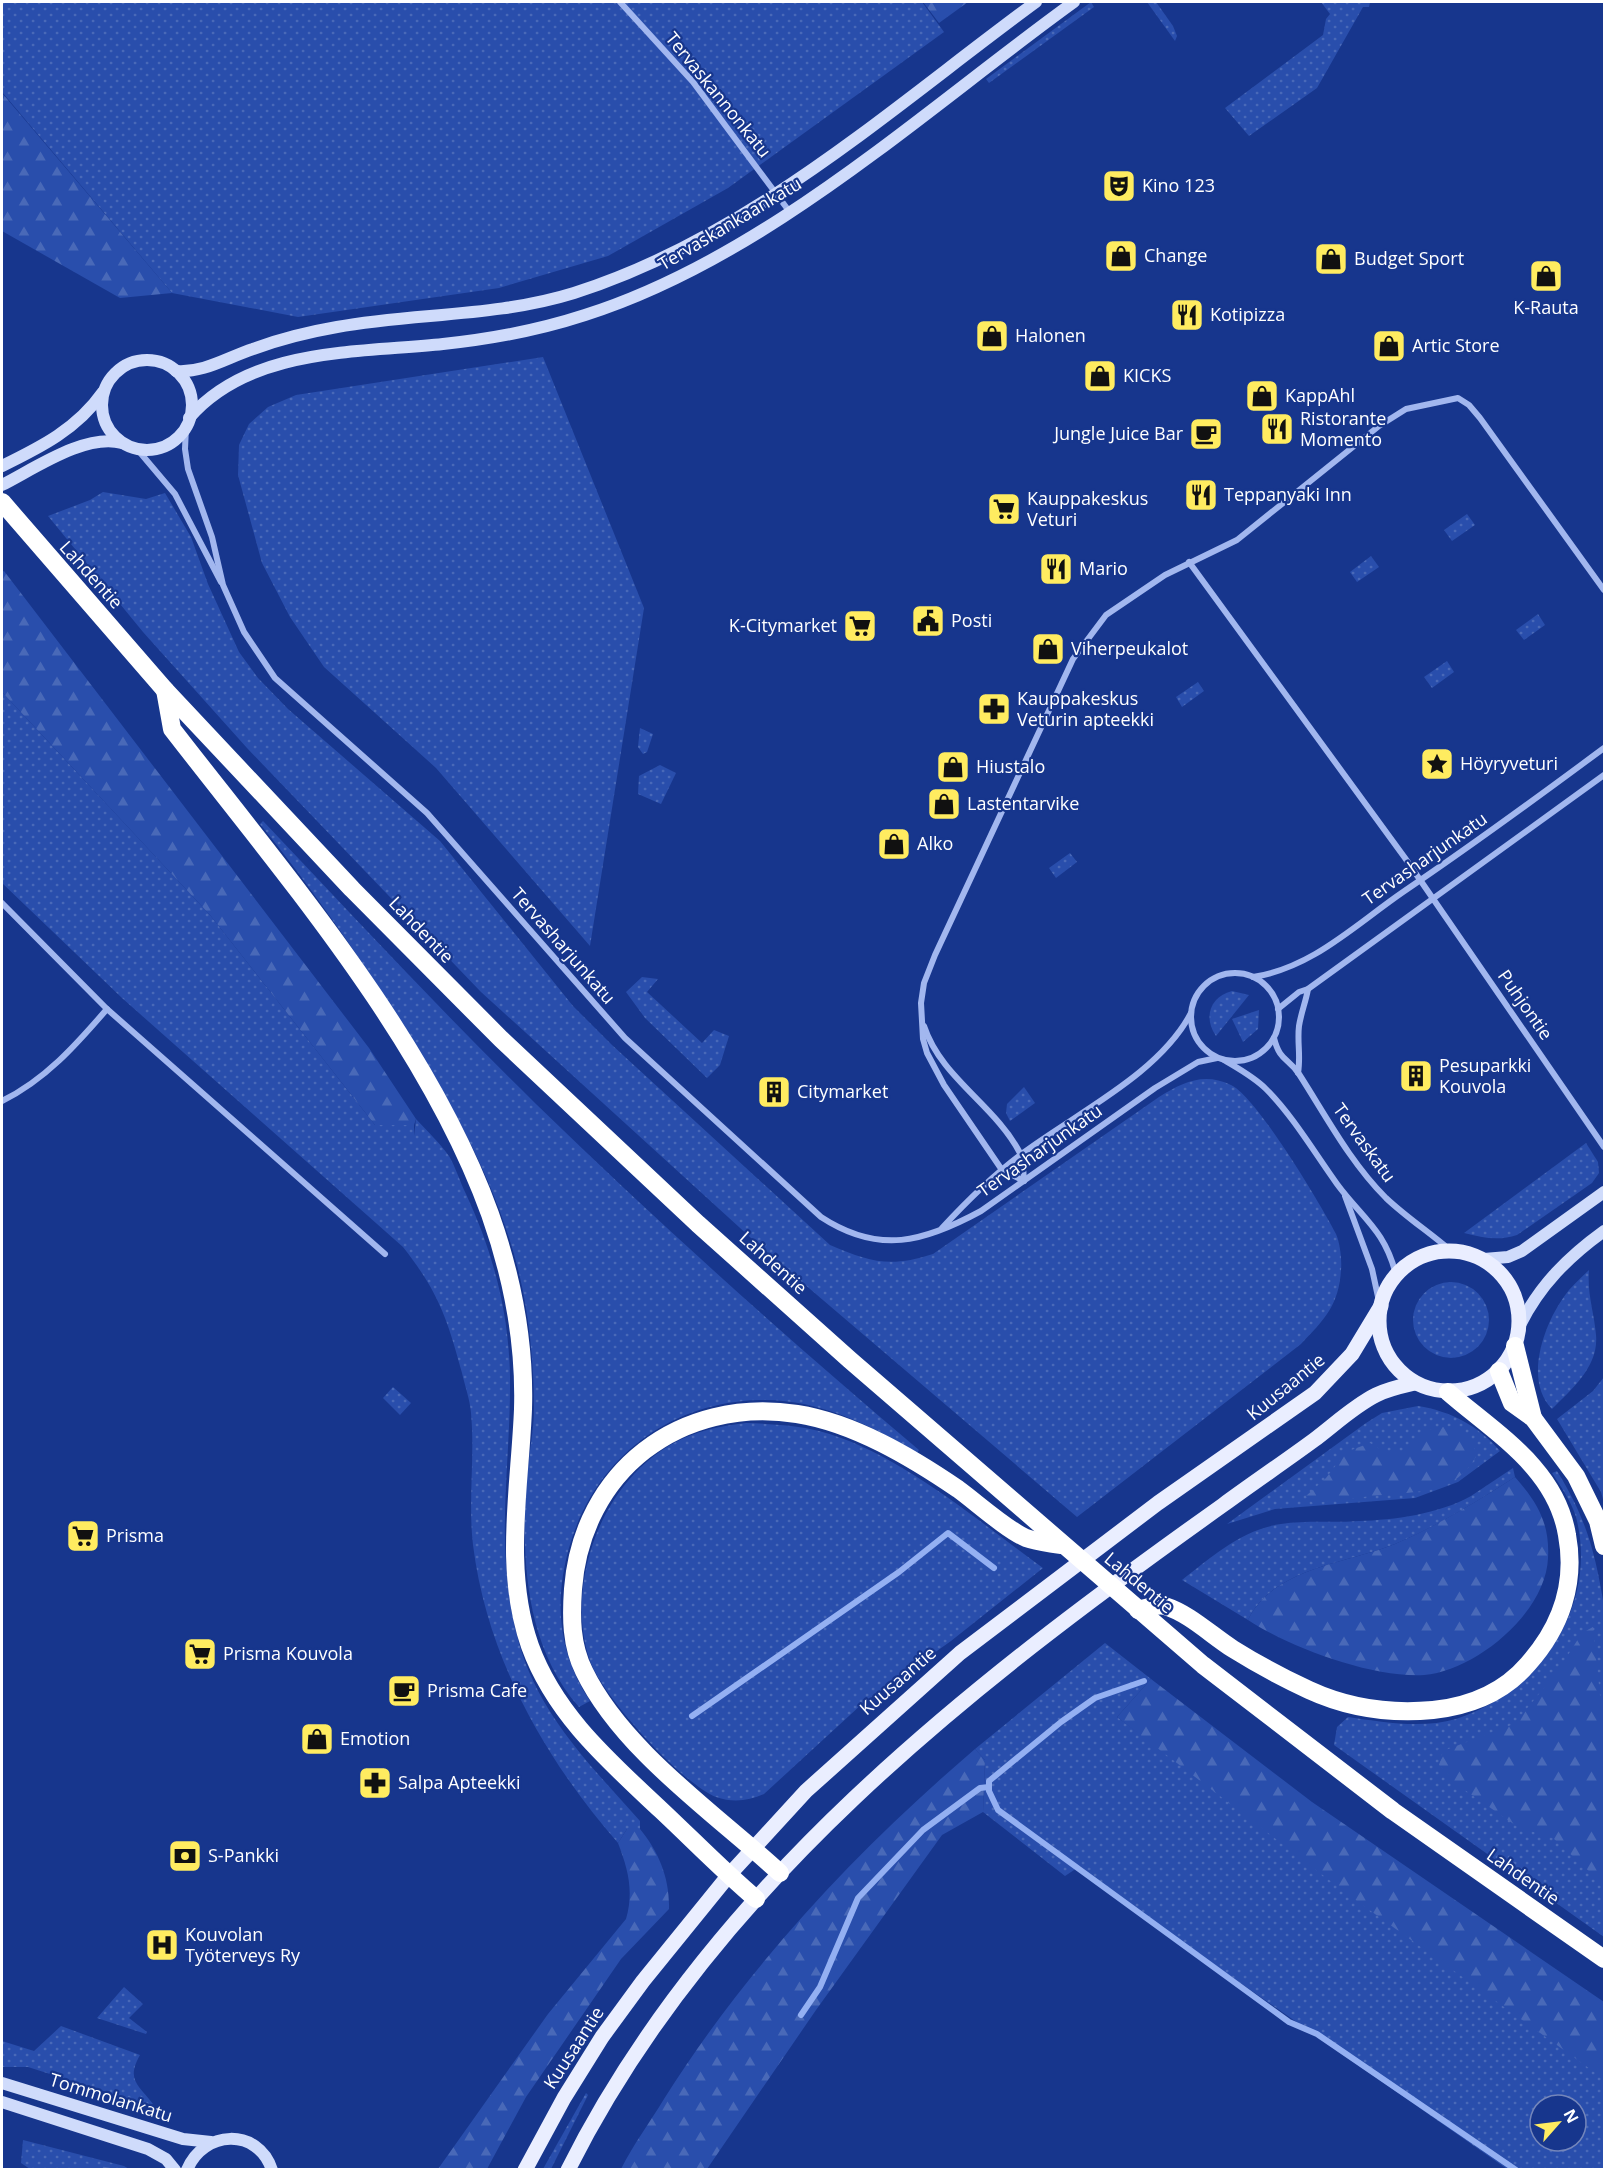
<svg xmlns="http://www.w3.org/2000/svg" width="1606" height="2171" font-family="'Open Sans',sans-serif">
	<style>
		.green { fill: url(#green-dots); fill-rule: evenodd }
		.forest { fill: url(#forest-firs) }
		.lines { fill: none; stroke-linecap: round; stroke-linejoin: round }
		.stream { stroke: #94b0f2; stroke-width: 6 }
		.street { stroke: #a2b7ef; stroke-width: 6 }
		.secondary { stroke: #cfdbfb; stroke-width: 12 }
		.primary { stroke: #eaeeff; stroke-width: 15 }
		.highway { stroke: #fff; stroke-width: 18 }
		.labels { text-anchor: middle; stroke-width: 4.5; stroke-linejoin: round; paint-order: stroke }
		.street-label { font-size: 18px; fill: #fff; stroke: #17368d }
		.poi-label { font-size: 18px; fill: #fff; stroke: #17368d; text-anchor: start }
	</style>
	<defs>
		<pattern id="green-dots" width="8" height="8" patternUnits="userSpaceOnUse" patternTransform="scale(1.5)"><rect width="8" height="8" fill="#294eac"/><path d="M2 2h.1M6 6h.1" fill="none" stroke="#4969b8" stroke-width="1.8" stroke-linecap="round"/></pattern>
		<pattern id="forest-firs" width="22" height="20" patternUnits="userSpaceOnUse" patternTransform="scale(1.5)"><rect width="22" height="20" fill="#294eac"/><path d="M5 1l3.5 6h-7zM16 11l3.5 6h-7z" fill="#4969b8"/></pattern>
	</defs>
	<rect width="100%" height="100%" fill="#17368d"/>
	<g class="green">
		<polygon points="2,2 922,2 944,32 728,188 608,256 499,288 298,317 172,293 2,92"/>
		<polygon points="1091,2 1094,7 989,83 986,79"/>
		<polygon points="1147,2 1156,2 1173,26 1177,36 1175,41"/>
		<polygon points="1321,2 1370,2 1369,7 1363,7 1317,88 1249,136 1225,108 1323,35 1326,19 1330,14"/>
		<polygon points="543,357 644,608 590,946 436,768 324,667 290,617 262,563 238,475 239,445 249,424 268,407 296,395"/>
		<path d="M 103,492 L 146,499 L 165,493 L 191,537 L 208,584 L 239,652 L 258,678 L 288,709 L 440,841 L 573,1006 L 612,1045 L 830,1245 C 870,1262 890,1268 933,1254 L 1159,1097 C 1183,1082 1204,1072 1231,1085 C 1256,1096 1322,1206 1336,1234 C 1340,1243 1342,1260 1341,1270 C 1339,1305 1324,1320 1301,1344 L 1077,1517 L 762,1248 L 481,992 L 247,748 L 143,632 L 48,516 L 90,500 Z"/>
		<polygon points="1467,514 1475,525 1452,541 1444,530"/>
		<polygon points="1371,556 1379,567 1357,582 1350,572"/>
		<polygon points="1538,614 1545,625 1524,640 1516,630"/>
		<polygon points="1447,661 1454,672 1432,688 1424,677"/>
		<polygon points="1198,682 1204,691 1182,707 1176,697"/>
		<path d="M 2,692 L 210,915 L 375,1125 L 414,1125 L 414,1136 L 416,1119 C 427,1131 440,1143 449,1156 C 456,1168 460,1182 466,1194 C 493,1252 509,1312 510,1377 C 511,1469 493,1551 519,1643 C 539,1715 592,1767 640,1821 L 640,1829 L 627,1829 L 618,1843 C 544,1758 487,1657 473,1545 C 468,1502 475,1456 471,1413 C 470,1400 465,1386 462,1373 C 447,1318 439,1293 403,1247 L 122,998 L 2,883 Z"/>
		<polygon points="640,728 653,734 647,752 643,754 638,747"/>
		<polygon points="660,765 676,773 661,804 638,794 639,776"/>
		<path d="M 263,821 C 353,916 442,1012 536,1104 C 659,1224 788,1339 919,1450 L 917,1453 C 870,1424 815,1398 759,1400 C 656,1403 579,1474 563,1575 C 556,1621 564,1662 590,1701 L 579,1707 C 524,1644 521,1555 527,1476 C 529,1453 534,1430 534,1408 C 534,1364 529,1315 519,1273 C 495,1176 446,1093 393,1010 C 352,946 308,883 260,824 Z"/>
		<polygon points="1070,853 1077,862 1056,878 1049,868"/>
		<polygon points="642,977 658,979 647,992 702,1043 714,1030 729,1036 720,1065 707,1078 645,1018 626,992"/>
		<path d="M 1232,991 L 1249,995 L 1216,1036 C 1203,1017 1210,997 1232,991 Z"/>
		<polygon points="1259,1010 1258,1029 1243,1042 1232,1019"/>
		<polygon points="1024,1087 1035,1103 1010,1121 1006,1113 1007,1104"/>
		<path d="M 1586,1143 L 1598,1162 L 1599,1173 L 1592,1183 L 1517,1235 C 1499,1241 1483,1238 1464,1233 Z"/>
		<path d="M 1589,1270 C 1587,1295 1594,1311 1596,1335 C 1599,1366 1572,1389 1552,1409 C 1522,1379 1546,1318 1569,1290 C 1575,1283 1582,1277 1589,1270 Z"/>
		<circle cx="1451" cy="1320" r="38"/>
		<polygon points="1604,1377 1604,1503 1601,1492 1557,1419 1593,1391"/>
		<polygon points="393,1387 411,1403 400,1415 383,1398"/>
		<path d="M 1418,1406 C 1450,1411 1479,1426 1500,1451 L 1458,1482 L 1415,1498 L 1275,1509 L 1227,1524 L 1366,1423 L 1382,1413 Z"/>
		<path d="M 746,1423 C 771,1424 796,1425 819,1431 C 897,1451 978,1521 1043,1568 L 951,1641 L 862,1704 L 764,1794 C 748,1801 733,1803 716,1797 C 681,1783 600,1694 589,1658 C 565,1582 602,1483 672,1444 C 695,1431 720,1426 746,1423 Z"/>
		<path d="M 1513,1468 L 1515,1477 C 1476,1502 1438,1526 1395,1544 C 1346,1564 1274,1567 1248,1620 L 1182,1580 C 1211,1557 1243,1529 1281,1524 C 1306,1520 1333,1523 1359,1521 C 1394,1520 1439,1514 1471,1496 C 1485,1487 1499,1477 1513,1468 Z"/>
		<path d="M 1557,1471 C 1586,1518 1595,1551 1604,1606 L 1604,1937 L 1334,1745 L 1337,1727 L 1348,1717 C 1382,1722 1422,1729 1456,1719 C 1540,1692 1599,1605 1576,1517 C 1571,1501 1561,1487 1552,1473 Z"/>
		<path d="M 1105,1643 L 1151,1679 L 1117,1717 L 1604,2074 L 1604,2169 L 1507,2169 L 1133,1908 L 1080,1866 L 1065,1876 L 983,1812 L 985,1760 L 975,1749 ZM 1540,2105 L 1576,2105 L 1576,2141 L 1540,2141 Z"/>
		<polygon points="124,1987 143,2004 129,2018 147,2032 146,2034 97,2018"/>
		<path d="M 61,2026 L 140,2055 C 126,2080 138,2084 153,2104 L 144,2104 L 28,2067 L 2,2067 L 2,2041 L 34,2051 Z"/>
		<polygon points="586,2093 588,2095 551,2169 543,2169"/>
		<polygon points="23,2140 124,2166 129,2169 30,2169 21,2163"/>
	</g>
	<g class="forest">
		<polygon points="923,2 968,2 939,23"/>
		<polygon points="2,93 172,293 120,298 2,231"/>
		<polygon points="4,571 369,1048 416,1119 414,1125 375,1125 210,915 2,692 2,572"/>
		<path d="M 1457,1426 L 1470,1437 L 1477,1455 C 1455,1494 1422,1491 1383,1495 C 1360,1497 1336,1500 1313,1503 L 1306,1496 L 1326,1478 L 1346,1452 L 1370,1443 L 1388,1454 L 1407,1451 C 1424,1428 1429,1428 1457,1426 Z"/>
		<path d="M 1515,1477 C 1537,1502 1550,1523 1548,1558 C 1546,1613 1475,1671 1424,1675 C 1372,1678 1291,1648 1248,1620 C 1274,1567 1346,1564 1395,1544 C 1437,1526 1476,1502 1515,1477 Z"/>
		<polygon points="1593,1627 1604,1734 1604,1885 1553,1838 1518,1827 1459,1786 1439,1765 1443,1751 1514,1724 1557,1672 1582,1633"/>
		<polygon points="1151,1679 1312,1802 1604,2002 1604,2079 1350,1896 1117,1717"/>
		<path d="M 975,1749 L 985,1760 L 983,1812 L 942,1835 L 816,2010 L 707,2169 L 621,2169 C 633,2145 650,2122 664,2099 C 747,1967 857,1850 975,1749 Z"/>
		<path d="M 627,1829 L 640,1829 C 659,1852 670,1879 669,1909 L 621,1959 L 526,2097 L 487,2169 L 438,2169 L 548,2014 L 626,1919 C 634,1891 628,1869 618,1843 Z"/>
		<polygon points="84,2163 116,2169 79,2169"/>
	</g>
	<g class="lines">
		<g class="stream">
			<polyline points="1144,1681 1095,1698 1061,1722 989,1781 989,1791 998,1810 1289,2022 1317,2034 1516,2170"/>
			<polyline points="692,1716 899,1572 948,1533 994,1568"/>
			<polyline points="801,2015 820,1987 858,1898 923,1830 980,1788 989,1787"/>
		</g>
		<g class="street">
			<polyline points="620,2 693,82 789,211"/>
			<path d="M 186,427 L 185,449 L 188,469 L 212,537 L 223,585 L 244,632 L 275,678 L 427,813 L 625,1038 L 821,1217 C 879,1255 924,1242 981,1211 L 1155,1088 L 1198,1062 L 1217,1058"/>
			<polyline points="137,449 175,494 221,582"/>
			<polyline points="1189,562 1405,858 1604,1147"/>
			<polyline points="2,903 107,1009 385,1254"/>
			<circle cx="1235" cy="1017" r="44"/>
			<path d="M 1253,977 C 1312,968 1355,925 1403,892 C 1471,846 1538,797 1604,748"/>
			<polyline points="1278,1009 1299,992 1308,989 1604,775"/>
			<path d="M 924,1026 C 941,1078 995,1105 1020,1153 C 1024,1160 1023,1172 1024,1181"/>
			<path d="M 1274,1038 C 1280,1062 1288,1057 1299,1074 C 1326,1116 1350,1162 1386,1198 C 1406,1217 1429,1232 1450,1250"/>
			<path d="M 1224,1060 C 1239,1069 1254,1077 1266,1089 C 1293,1116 1314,1152 1337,1184 C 1362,1218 1385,1230 1396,1275"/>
			<path d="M 1298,1073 C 1301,1056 1297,1042 1299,1026 C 1301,1013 1306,1001 1308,989"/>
			<path d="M 2,1101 C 45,1080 76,1045 107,1009"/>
			<polyline points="1024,1181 1002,1170 944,1085 927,1053 923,1039 921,1003 924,983 935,955 1073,659 1106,615 1165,575 1237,540 1379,426 1406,409 1458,398 1469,405 1480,418 1604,590"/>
			<polyline points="1345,1196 1372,1269 1380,1306"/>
			<path d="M 942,1228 C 967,1201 993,1175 1023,1153 C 1078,1112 1159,1074 1191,1013"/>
		</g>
		<g class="secondary">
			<circle cx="147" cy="405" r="45"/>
			<path d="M 176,371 C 204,373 226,358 253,349 C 280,339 308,332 337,327 C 415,313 497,317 574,293 C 750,237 890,109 1036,2"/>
			<path d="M 189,418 C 250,347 358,353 443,344 C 491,339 539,330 585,315 C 765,258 923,111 1074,2"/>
			<path d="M 2,466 C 41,447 77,429 103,392"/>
			<path d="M 2,485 C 34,469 85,433 122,443"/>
			<polyline points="1484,1259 1508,1257 1522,1251 1604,1192"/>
			<path d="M 1520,1325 C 1540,1285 1568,1257 1604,1231"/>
			<polyline points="2,2083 183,2139 211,2142"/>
			<polyline points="2,2102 148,2149 166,2159 175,2170"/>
			<path d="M 187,2170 C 203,2130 258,2127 272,2170"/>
		</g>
		<g class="primary">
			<circle cx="1449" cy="1321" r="70"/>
			<polyline points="525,2170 564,2098 602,2037 643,1981 729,1875 806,1791 960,1653 1158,1503 1315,1393 1352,1354 1381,1306"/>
			<path d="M 568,2170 C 710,1886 970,1685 1223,1505 C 1253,1483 1284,1462 1314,1440 C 1334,1425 1354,1406 1376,1395 C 1388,1389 1402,1386 1415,1383"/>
		</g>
		<g class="highway">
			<polyline points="2,502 165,690 352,889 501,1039 698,1224 850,1360 1203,1665 1393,1811 1604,1959"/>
			<path d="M 165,690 L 172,729 C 285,875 427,1039 490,1214 C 512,1276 525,1343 523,1409 C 520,1487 503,1570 530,1646 C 555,1715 610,1762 661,1810 C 693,1840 723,1871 756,1899"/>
			<polyline points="1515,1346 1533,1418"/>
			<polyline points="1499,1371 1512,1403 1533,1418 1576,1476 1598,1521 1604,1546"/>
			<path d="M 1138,1610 C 1146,1608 1157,1604 1165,1606 C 1190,1614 1211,1635 1233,1649 C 1257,1664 1283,1678 1309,1690 C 1348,1708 1390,1714 1433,1710 C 1470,1706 1504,1692 1528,1664 C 1561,1627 1576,1583 1567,1535 C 1556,1468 1495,1433 1448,1392"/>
			<path d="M 780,1873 C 716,1814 622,1750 584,1671 C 571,1645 571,1617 573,1589 C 582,1471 680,1396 797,1414 C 854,1423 911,1457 958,1489 C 976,1502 1007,1530 1026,1538 C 1037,1542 1049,1543 1060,1545"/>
		</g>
	</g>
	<defs>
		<symbol id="theatre-square" viewBox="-11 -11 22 22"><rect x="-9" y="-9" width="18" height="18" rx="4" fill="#ffec60" stroke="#17368d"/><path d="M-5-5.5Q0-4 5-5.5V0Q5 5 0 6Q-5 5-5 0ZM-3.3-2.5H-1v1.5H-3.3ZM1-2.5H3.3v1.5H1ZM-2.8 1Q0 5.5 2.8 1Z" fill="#111"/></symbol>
		<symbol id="shop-square" viewBox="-11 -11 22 22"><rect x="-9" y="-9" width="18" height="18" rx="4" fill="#ffec60" stroke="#17368d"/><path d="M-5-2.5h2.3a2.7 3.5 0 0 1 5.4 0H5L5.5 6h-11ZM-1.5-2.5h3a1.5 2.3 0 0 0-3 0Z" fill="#111"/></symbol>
		<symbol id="restaurant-square" viewBox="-11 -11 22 22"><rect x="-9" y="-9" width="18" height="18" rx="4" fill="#ffec60" stroke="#17368d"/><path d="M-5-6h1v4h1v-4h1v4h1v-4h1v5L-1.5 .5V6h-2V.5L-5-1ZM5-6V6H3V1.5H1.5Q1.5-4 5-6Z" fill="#111"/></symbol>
		<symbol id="cafe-square" viewBox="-11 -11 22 22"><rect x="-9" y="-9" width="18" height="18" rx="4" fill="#ffec60" stroke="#17368d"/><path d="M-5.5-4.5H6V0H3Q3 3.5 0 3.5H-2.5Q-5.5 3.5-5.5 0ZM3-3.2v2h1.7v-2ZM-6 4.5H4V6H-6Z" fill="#111"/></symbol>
		<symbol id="supermarket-square" viewBox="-11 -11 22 22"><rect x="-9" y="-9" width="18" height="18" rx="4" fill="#ffec60" stroke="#17368d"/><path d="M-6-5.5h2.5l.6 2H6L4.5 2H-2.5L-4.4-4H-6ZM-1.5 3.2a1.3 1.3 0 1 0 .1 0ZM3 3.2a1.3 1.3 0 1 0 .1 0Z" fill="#111"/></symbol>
		<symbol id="civic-square" viewBox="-11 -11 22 22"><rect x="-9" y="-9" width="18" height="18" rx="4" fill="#ffec60" stroke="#17368d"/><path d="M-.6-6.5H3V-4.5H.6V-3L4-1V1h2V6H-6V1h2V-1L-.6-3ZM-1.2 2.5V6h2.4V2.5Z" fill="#111"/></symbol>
		<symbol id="pharmacy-square" viewBox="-11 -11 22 22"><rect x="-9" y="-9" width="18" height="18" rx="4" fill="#ffec60" stroke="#17368d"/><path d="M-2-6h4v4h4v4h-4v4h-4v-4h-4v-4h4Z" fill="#111"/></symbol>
		<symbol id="sight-square" viewBox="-11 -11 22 22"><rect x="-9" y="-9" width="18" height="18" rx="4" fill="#ffec60" stroke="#17368d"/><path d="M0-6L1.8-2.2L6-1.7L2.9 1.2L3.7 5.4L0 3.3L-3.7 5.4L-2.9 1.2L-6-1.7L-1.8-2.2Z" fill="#111"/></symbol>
		<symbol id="building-square" viewBox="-11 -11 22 22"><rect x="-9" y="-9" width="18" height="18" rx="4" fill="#ffec60" stroke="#17368d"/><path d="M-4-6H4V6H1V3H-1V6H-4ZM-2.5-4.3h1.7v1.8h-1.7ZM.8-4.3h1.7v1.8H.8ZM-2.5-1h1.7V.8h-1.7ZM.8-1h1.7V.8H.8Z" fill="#111"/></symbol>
		<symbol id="bank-square" viewBox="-11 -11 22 22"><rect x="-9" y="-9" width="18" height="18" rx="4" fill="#ffec60" stroke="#17368d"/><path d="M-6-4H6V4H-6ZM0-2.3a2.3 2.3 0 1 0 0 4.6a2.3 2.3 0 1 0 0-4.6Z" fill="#111"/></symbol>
		<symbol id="hospital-square" viewBox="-11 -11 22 22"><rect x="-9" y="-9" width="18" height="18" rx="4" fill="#ffec60" stroke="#17368d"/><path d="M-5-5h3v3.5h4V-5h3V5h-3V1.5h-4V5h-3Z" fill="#111"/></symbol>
	</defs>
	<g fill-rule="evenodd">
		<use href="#theatre-square" x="1100" y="167" width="38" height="38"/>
		<use href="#shop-square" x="1102" y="237" width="38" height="38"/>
		<use href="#shop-square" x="1312" y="240" width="38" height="38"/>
		<use href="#shop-square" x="1527" y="257" width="38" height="38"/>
		<use href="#restaurant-square" x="1168" y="296" width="38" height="38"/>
		<use href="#shop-square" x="973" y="317" width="38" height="38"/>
		<use href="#shop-square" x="1370" y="327" width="38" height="38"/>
		<use href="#shop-square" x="1081" y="357" width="38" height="38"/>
		<use href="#shop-square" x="1243" y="377" width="38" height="38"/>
		<use href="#restaurant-square" x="1258" y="410" width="38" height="38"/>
		<use href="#cafe-square" x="1187" y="415" width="38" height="38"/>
		<use href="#restaurant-square" x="1182" y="476" width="38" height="38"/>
		<use href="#supermarket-square" x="985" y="490" width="38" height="38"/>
		<use href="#restaurant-square" x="1037" y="550" width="38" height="38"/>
		<use href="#civic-square" x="909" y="602" width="38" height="38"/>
		<use href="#supermarket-square" x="841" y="607" width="38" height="38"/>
		<use href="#shop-square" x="1029" y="630" width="38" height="38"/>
		<use href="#pharmacy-square" x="975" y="690" width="38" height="38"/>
		<use href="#sight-square" x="1418" y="745" width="38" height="38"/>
		<use href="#shop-square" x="934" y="748" width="38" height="38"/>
		<use href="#shop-square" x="925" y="785" width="38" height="38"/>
		<use href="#shop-square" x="875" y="825" width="38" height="38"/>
		<use href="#building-square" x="1397" y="1057" width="38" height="38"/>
		<use href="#building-square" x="755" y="1073" width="38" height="38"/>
		<use href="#supermarket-square" x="64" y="1517" width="38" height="38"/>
		<use href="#supermarket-square" x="181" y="1635" width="38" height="38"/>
		<use href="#cafe-square" x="385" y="1672" width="38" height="38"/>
		<use href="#shop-square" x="298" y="1720" width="38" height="38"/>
		<use href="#pharmacy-square" x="356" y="1764" width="38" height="38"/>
		<use href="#bank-square" x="166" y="1837" width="38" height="38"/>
		<use href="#hospital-square" x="143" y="1926" width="38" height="38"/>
	</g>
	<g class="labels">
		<g class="street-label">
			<text transform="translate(718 95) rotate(51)" y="6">Tervaskannonkatu</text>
			<text transform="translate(730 224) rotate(-31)" y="6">Tervaskankaankatu</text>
			<text transform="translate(91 575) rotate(48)" y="6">Lahdentie</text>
			<text transform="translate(1425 859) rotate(-35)" y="6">Tervasharjunkatu</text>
			<text transform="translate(421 930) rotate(46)" y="6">Lahdentie</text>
			<text transform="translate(563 946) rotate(49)" y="6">Tervasharjunkatu</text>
			<text transform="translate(1525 1005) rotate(55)" y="6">Puhjontie</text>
			<text transform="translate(1364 1143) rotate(54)" y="6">Tervaskatu</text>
			<text transform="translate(1040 1151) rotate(-35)" y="6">Tervasharjunkatu</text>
			<text transform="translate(773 1263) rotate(42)" y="6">Lahdentie</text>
			<text transform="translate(1286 1387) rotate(-39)" y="6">Kuusaantie</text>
			<text transform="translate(1139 1583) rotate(40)" y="6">Lahdentie</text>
			<text transform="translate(898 1681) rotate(-41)" y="6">Kuusaantie</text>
			<text transform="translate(1523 1877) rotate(35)" y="6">Lahdentie</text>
			<text transform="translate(574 2048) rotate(-57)" y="6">Kuusaantie</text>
			<text transform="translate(111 2098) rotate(17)" y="6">Tommolankatu</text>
		</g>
		<g class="poi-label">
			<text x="1142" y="192">Kino 123</text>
			<text x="1144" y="262">Change</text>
			<text x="1354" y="265">Budget Sport</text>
			<text x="1546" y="314" text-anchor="middle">K-Rauta</text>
			<text x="1210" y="321">Kotipizza</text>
			<text x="1015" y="342">Halonen</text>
			<text x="1412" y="352">Artic Store</text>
			<text x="1123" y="382">KICKS</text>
			<text x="1285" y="402">KappAhl</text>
			<text x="1300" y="425">Ristorante<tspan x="1300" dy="21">Momento</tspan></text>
			<text x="1183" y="440" text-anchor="end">Jungle Juice Bar</text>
			<text x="1224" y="501">Teppanyaki Inn</text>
			<text x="1027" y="505">Kauppakeskus<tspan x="1027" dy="21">Veturi</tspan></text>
			<text x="1079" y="575">Mario</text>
			<text x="951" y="627">Posti</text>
			<text x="837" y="632" text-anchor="end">K-Citymarket</text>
			<text x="1071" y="655">Viherpeukalot</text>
			<text x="1017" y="705">Kauppakeskus<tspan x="1017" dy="21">Veturin apteekki</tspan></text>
			<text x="1460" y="770">Höyryveturi</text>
			<text x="976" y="773">Hiustalo</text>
			<text x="967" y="810">Lastentarvike</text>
			<text x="917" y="850">Alko</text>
			<text x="1439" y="1072">Pesuparkki<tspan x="1439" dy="21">Kouvola</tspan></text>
			<text x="797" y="1098">Citymarket</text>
			<text x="106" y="1542">Prisma</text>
			<text x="223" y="1660">Prisma Kouvola</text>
			<text x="427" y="1697">Prisma Cafe</text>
			<text x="340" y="1745">Emotion</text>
			<text x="398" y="1789">Salpa Apteekki</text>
			<text x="208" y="1862">S-Pankki</text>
			<text x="185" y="1941">Kouvolan<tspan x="185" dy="21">Työterveys Ry</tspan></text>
		</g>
	</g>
	<rect width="1606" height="2171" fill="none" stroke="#ffffff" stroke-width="6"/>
	<g transform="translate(1558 2123) rotate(62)"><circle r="28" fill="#17368d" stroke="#7486bb" stroke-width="1.5"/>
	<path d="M0-4.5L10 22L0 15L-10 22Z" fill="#ffec60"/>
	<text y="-9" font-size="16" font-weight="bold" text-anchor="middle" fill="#ffffff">N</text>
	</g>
</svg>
